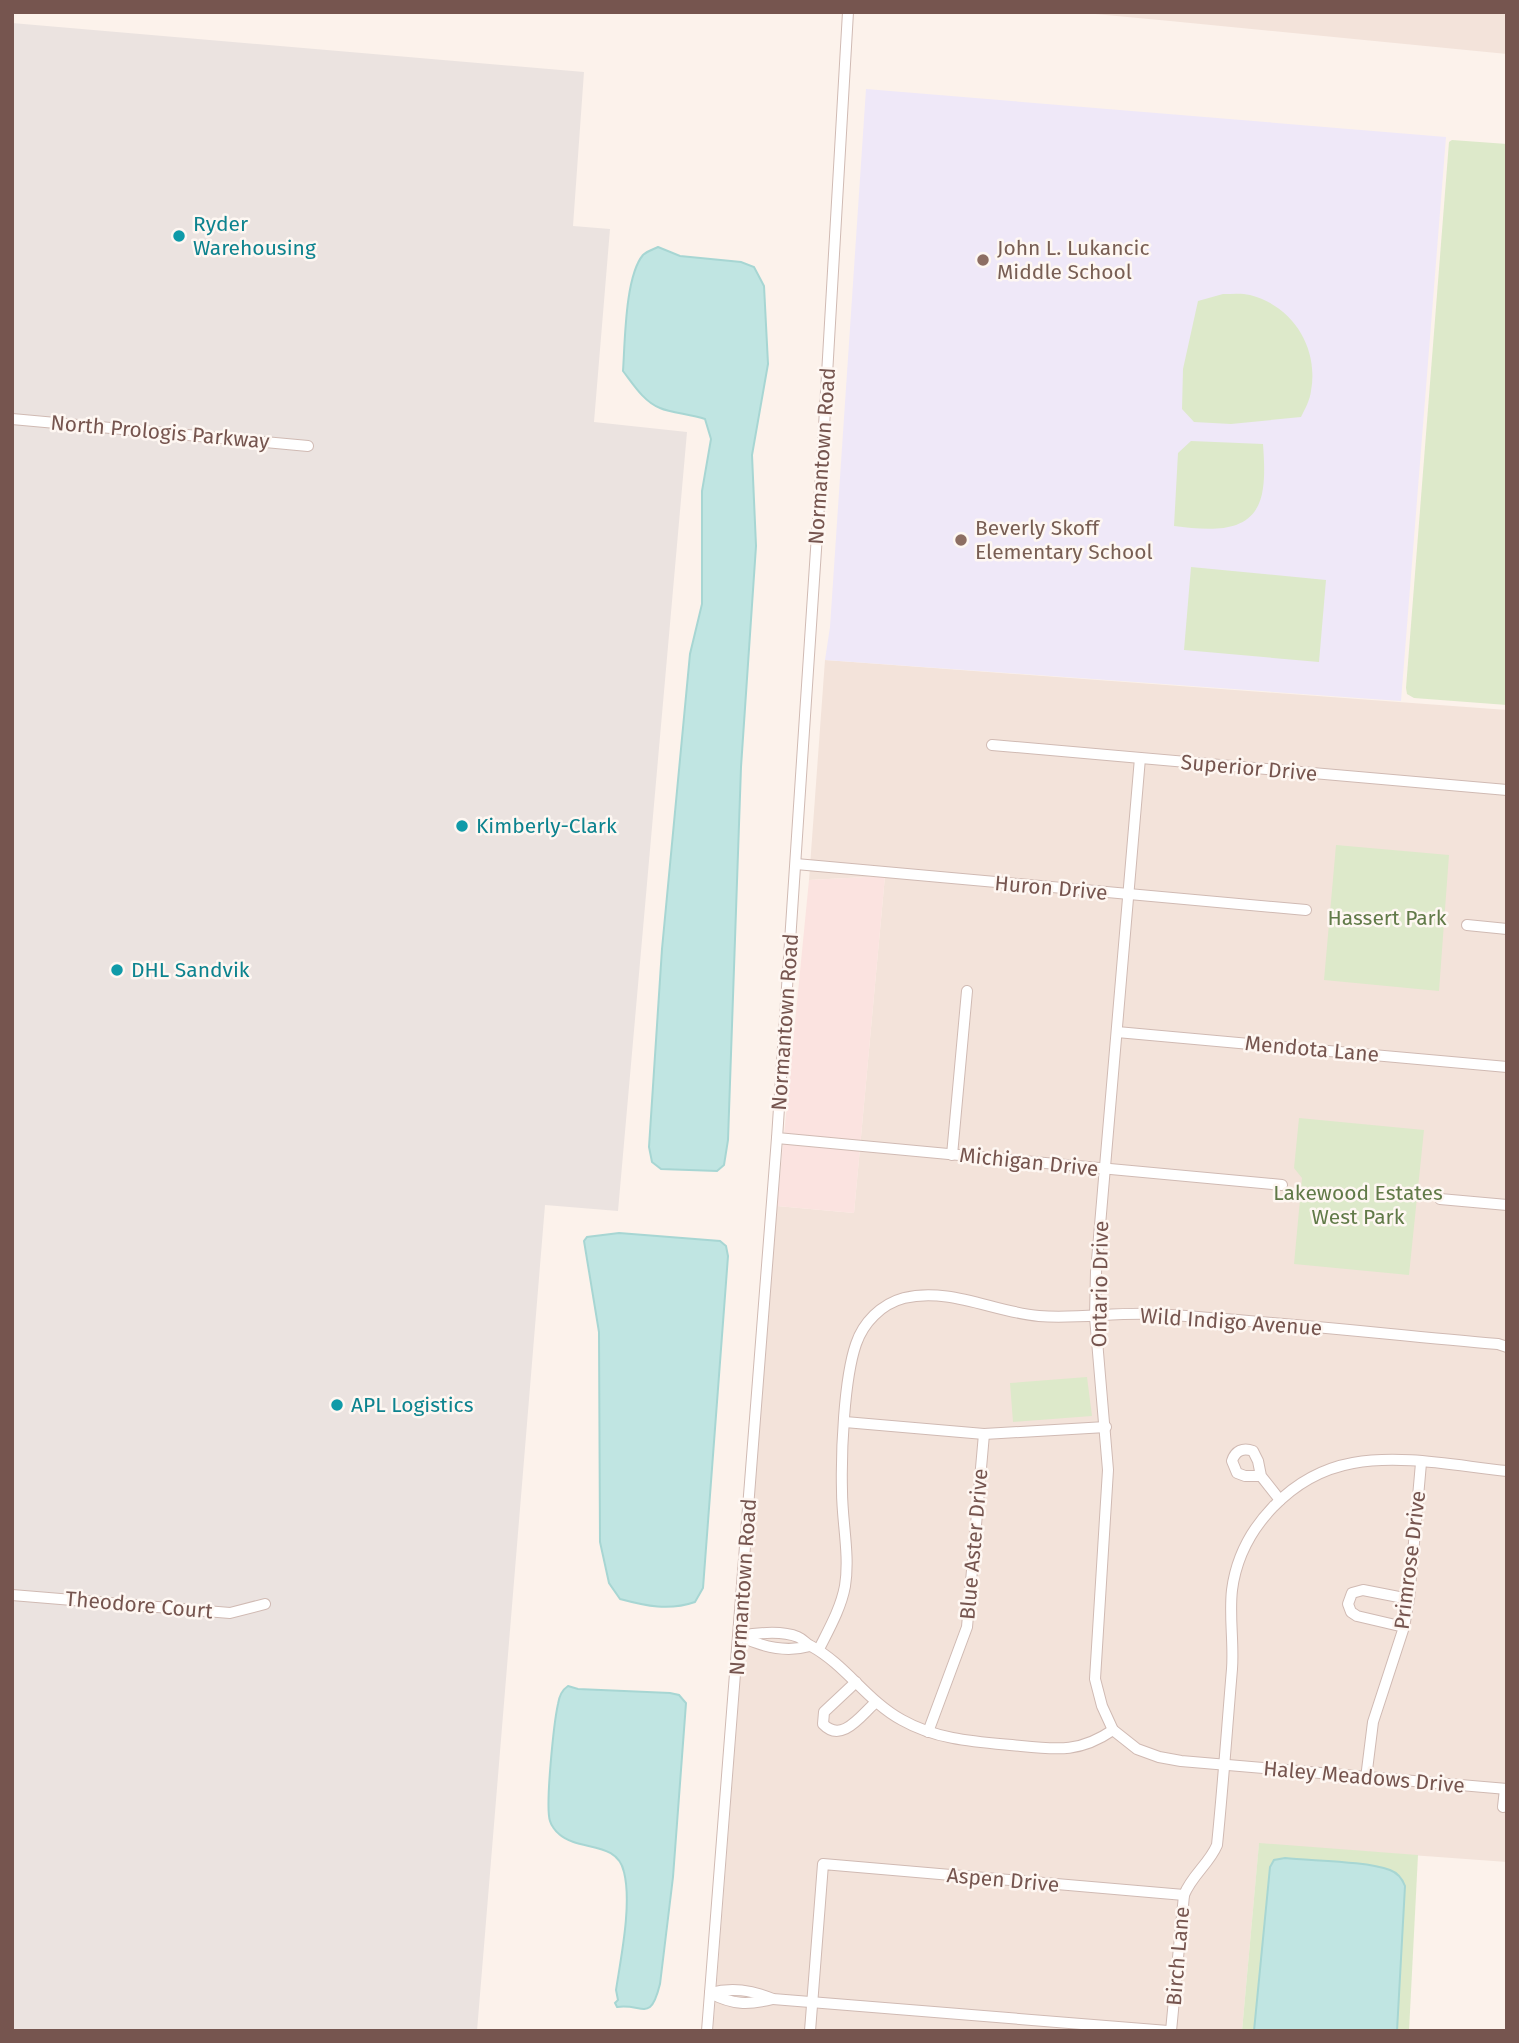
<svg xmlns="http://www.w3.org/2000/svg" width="1519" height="2043" font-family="'Fira Sans',sans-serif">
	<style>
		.residential { fill: #f3e3da }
		.commercial { fill: #fbe3e0 }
		.industrial { fill: #ebe3e0 }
		.education { fill: #efe8f8 }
		.green { fill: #dde9ca }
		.water { fill: #c0e5e2; stroke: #a7d6d3; stroke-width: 2 }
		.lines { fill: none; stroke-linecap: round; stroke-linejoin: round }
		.minor-casing { stroke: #d0bab3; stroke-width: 12 }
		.minor { stroke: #fff; stroke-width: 10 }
		.culture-dot { fill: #0f9aa8; stroke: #fef7f2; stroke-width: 2.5 }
		.education-dot { fill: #8d6e63; stroke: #fef7f2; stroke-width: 2.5 }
		.labels { text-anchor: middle; stroke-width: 5; stroke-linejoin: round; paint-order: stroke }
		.culture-label { font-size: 21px; fill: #0d838f; stroke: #fef7f2; text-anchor: start }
		.education-label { font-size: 21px; fill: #785e54; stroke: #fef7f2; text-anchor: start }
		.street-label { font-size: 21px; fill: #76554f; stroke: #fef7f2 }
		.park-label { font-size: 21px; fill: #617a48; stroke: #fef7f2 }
	</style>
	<rect width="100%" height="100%" fill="#fcf2eb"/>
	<g class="residential">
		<polygon points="1074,12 1507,12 1507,54 1170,21"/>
		<polygon points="825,660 1507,710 1507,1862 1259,1844 1242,2031 713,2031 777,1206 854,1213 885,876 809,880"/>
	</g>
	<polygon class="commercial" points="885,876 854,1213 777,1206 809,880"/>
	<polygon class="industrial" points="12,23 584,72 573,226 610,229 594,422 687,432 618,1211 545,1205 477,2031 12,2031"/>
	<polygon class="education" points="866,89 1446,137 1401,701 825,660 830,627"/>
	<g class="green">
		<polygon points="1452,140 1507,144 1507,705 1414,698 1407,694 1406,688 1449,142"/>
		<path d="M 1223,294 C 1232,294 1242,293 1250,295 C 1293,306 1319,348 1311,391 C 1310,400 1305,409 1301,417 L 1231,424 L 1194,422 L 1182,409 L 1183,369 L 1198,301 Z"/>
		<path d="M 1191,441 L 1263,444 C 1264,458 1265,474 1263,488 C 1257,537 1209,530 1174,526 L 1178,453 Z"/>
		<polygon points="1191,567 1326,580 1319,662 1184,650"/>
		<polygon points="1336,845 1449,855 1439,991 1324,980"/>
		<polygon points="1299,1118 1424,1130 1409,1275 1294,1264 1302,1178 1294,1168"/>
		<polygon points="1087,1377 1092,1416 1013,1422 1010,1383"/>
		<polygon points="1259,1843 1418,1855 1409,2031 1242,2031"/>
	</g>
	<g class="water">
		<path d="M 658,247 L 680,256 L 741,262 L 754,267 L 764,286 L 768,364 L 752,455 L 756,546 L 741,767 L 728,1140 L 724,1165 L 717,1171 L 661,1169 L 652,1162 L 649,1147 L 662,949 L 690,654 L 702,604 L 702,491 L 711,439 L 705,419 C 690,414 671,413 660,408 C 644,402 633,384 623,371 C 625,343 625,276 643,255 C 647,251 654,249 658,247 Z"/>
		<path d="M 619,1233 L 720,1241 L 726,1246 L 728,1256 L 703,1588 L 695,1602 C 669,1611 646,1606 620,1599 L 609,1583 L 600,1542 L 599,1332 L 584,1241 L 587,1237 Z"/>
		<path d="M 568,1686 L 578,1689 L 670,1693 L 679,1695 L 686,1703 L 673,1877 L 660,1984 C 650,2024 643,2003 617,2007 L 615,2003 L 618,2000 L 616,1990 C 621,1957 632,1904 624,1872 C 617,1840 579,1852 559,1834 C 556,1832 551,1825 550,1821 C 545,1806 554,1722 558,1704 C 559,1697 562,1690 568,1686 Z"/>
		<path d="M 1285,1858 C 1313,1861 1366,1861 1390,1870 C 1398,1873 1402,1878 1405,1886 L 1397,2031 L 1254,2031 L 1270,1867 L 1274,1860 Z"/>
	</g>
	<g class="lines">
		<defs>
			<g id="minor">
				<polyline points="12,419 308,446"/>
				<polyline points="992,745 1507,790"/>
				<polyline points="1140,758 1096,1272 1095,1317 1108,1470 1095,1679 1102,1706 1113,1730 1137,1749 1159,1757 1181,1761 1507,1789"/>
				<polyline points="796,864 1306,910"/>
				<polyline points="1467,925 1507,929"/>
				<polyline points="1117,1032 1507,1067"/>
				<polyline points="777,1138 1282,1185"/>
				<polyline points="952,1155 967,991"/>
				<polyline points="1440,1199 1507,1205"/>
				<polyline points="845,1422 984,1434 1106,1427"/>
				<path d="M 1261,1476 L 1245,1476 L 1237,1473 L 1232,1461 C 1235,1451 1243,1447 1253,1451 L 1258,1461 L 1261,1476 L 1280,1500"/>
				<polyline points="12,1595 230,1613 265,1604"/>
				<polyline points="1404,1627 1357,1616 1351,1612 1348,1604 1352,1593 1363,1590 1409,1599"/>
				<path d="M 740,1636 C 757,1633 781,1630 798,1637 C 803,1639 806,1644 811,1646 C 846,1665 867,1701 902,1720 C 939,1741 980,1742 1021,1746 C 1059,1750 1081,1752 1113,1730"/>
				<path d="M 740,1636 C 762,1647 785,1653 810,1646"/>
				<path d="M 819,1649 C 829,1629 841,1608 845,1586 C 850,1555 842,1522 842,1491 C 841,1452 844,1379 856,1344 C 863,1323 881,1304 904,1298 C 949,1287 994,1312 1039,1316 C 1078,1319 1116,1312 1155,1314 C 1269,1321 1384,1334 1498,1344 L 1507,1347"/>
				<path d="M 856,1682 L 824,1712 L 823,1724 C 842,1744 861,1715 876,1702"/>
				<polyline points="928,1732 967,1627 984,1434"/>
				<polyline points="1366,1778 1373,1722 1404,1627 1409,1599 1421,1463"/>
				<polyline points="1503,1807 1505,1789"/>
				<path d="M 710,1993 C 732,1987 751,1990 773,1999 L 1168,2031"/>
				<path d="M 710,1993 C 733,2005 748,2005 773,1999"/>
				<polyline points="707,2031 777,1138 823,444 848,12"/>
				<polyline points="810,2031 823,1864 1184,1895"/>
				<path d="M 1171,2031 L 1184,1895 C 1192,1875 1209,1864 1217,1845 C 1223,1786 1227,1728 1232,1669 C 1234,1643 1229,1616 1232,1590 C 1240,1528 1292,1474 1353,1463 C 1402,1454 1457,1466 1507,1471"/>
			</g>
		</defs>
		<use href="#minor" class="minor-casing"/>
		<use href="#minor" class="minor"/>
	</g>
	<g class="culture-dot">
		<circle cx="179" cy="236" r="7"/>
		<circle cx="462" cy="826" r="7"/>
		<circle cx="117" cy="970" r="7"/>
		<circle cx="337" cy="1405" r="7"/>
	</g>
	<g class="education-dot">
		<circle cx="983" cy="260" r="7"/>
		<circle cx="961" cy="540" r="7"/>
	</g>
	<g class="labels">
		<g class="culture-label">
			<text x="193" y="231">Ryder<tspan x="193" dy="24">Warehousing</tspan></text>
			<text x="476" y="833">Kimberly-Clark</text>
			<text x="131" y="977">DHL Sandvik</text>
			<text x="351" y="1412">APL Logistics</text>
		</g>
		<g class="education-label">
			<text x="997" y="255">John L. Lukancic<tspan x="997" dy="24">Middle School</tspan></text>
			<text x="975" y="535">Beverly Skoff<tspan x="975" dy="24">Elementary School</tspan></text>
		</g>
		<g class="street-label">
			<text transform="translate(160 432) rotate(5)" y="7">North Prologis Parkway</text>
			<text transform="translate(822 456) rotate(-86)" y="7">Normantown Road</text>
			<text transform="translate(1249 768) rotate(5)" y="7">Superior Drive</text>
			<text transform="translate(1051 888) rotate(5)" y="7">Huron Drive</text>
			<text transform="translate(785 1022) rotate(-86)" y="7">Normantown Road</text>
			<text transform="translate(1312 1049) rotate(5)" y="7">Mendota Lane</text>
			<text transform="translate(1029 1162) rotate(6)" y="7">Michigan Drive</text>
			<text transform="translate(1100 1284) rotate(-89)" y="7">Ontario Drive</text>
			<text transform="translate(1231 1322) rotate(4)" y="7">Wild Indigo Avenue</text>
			<text transform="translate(974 1544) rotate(-85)" y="7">Blue Aster Drive</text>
			<text transform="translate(1410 1560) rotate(-83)" y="7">Primrose Drive</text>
			<text transform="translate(743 1587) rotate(-86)" y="7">Normantown Road</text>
			<text transform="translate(139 1605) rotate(5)" y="7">Theodore Court</text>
			<text transform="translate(1364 1777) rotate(5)" y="7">Haley Meadows Drive</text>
			<text transform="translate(1003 1880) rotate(5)" y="7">Aspen Drive</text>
			<text transform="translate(1178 1956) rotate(-85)" y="7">Birch Lane</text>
		</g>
		<g class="park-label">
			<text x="1387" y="925">Hassert Park</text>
			<text x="1358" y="1200">Lakewood Estates<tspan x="1358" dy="24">West Park</tspan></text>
		</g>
	</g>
	<rect width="1519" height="2043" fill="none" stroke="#76554f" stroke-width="28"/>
</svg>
